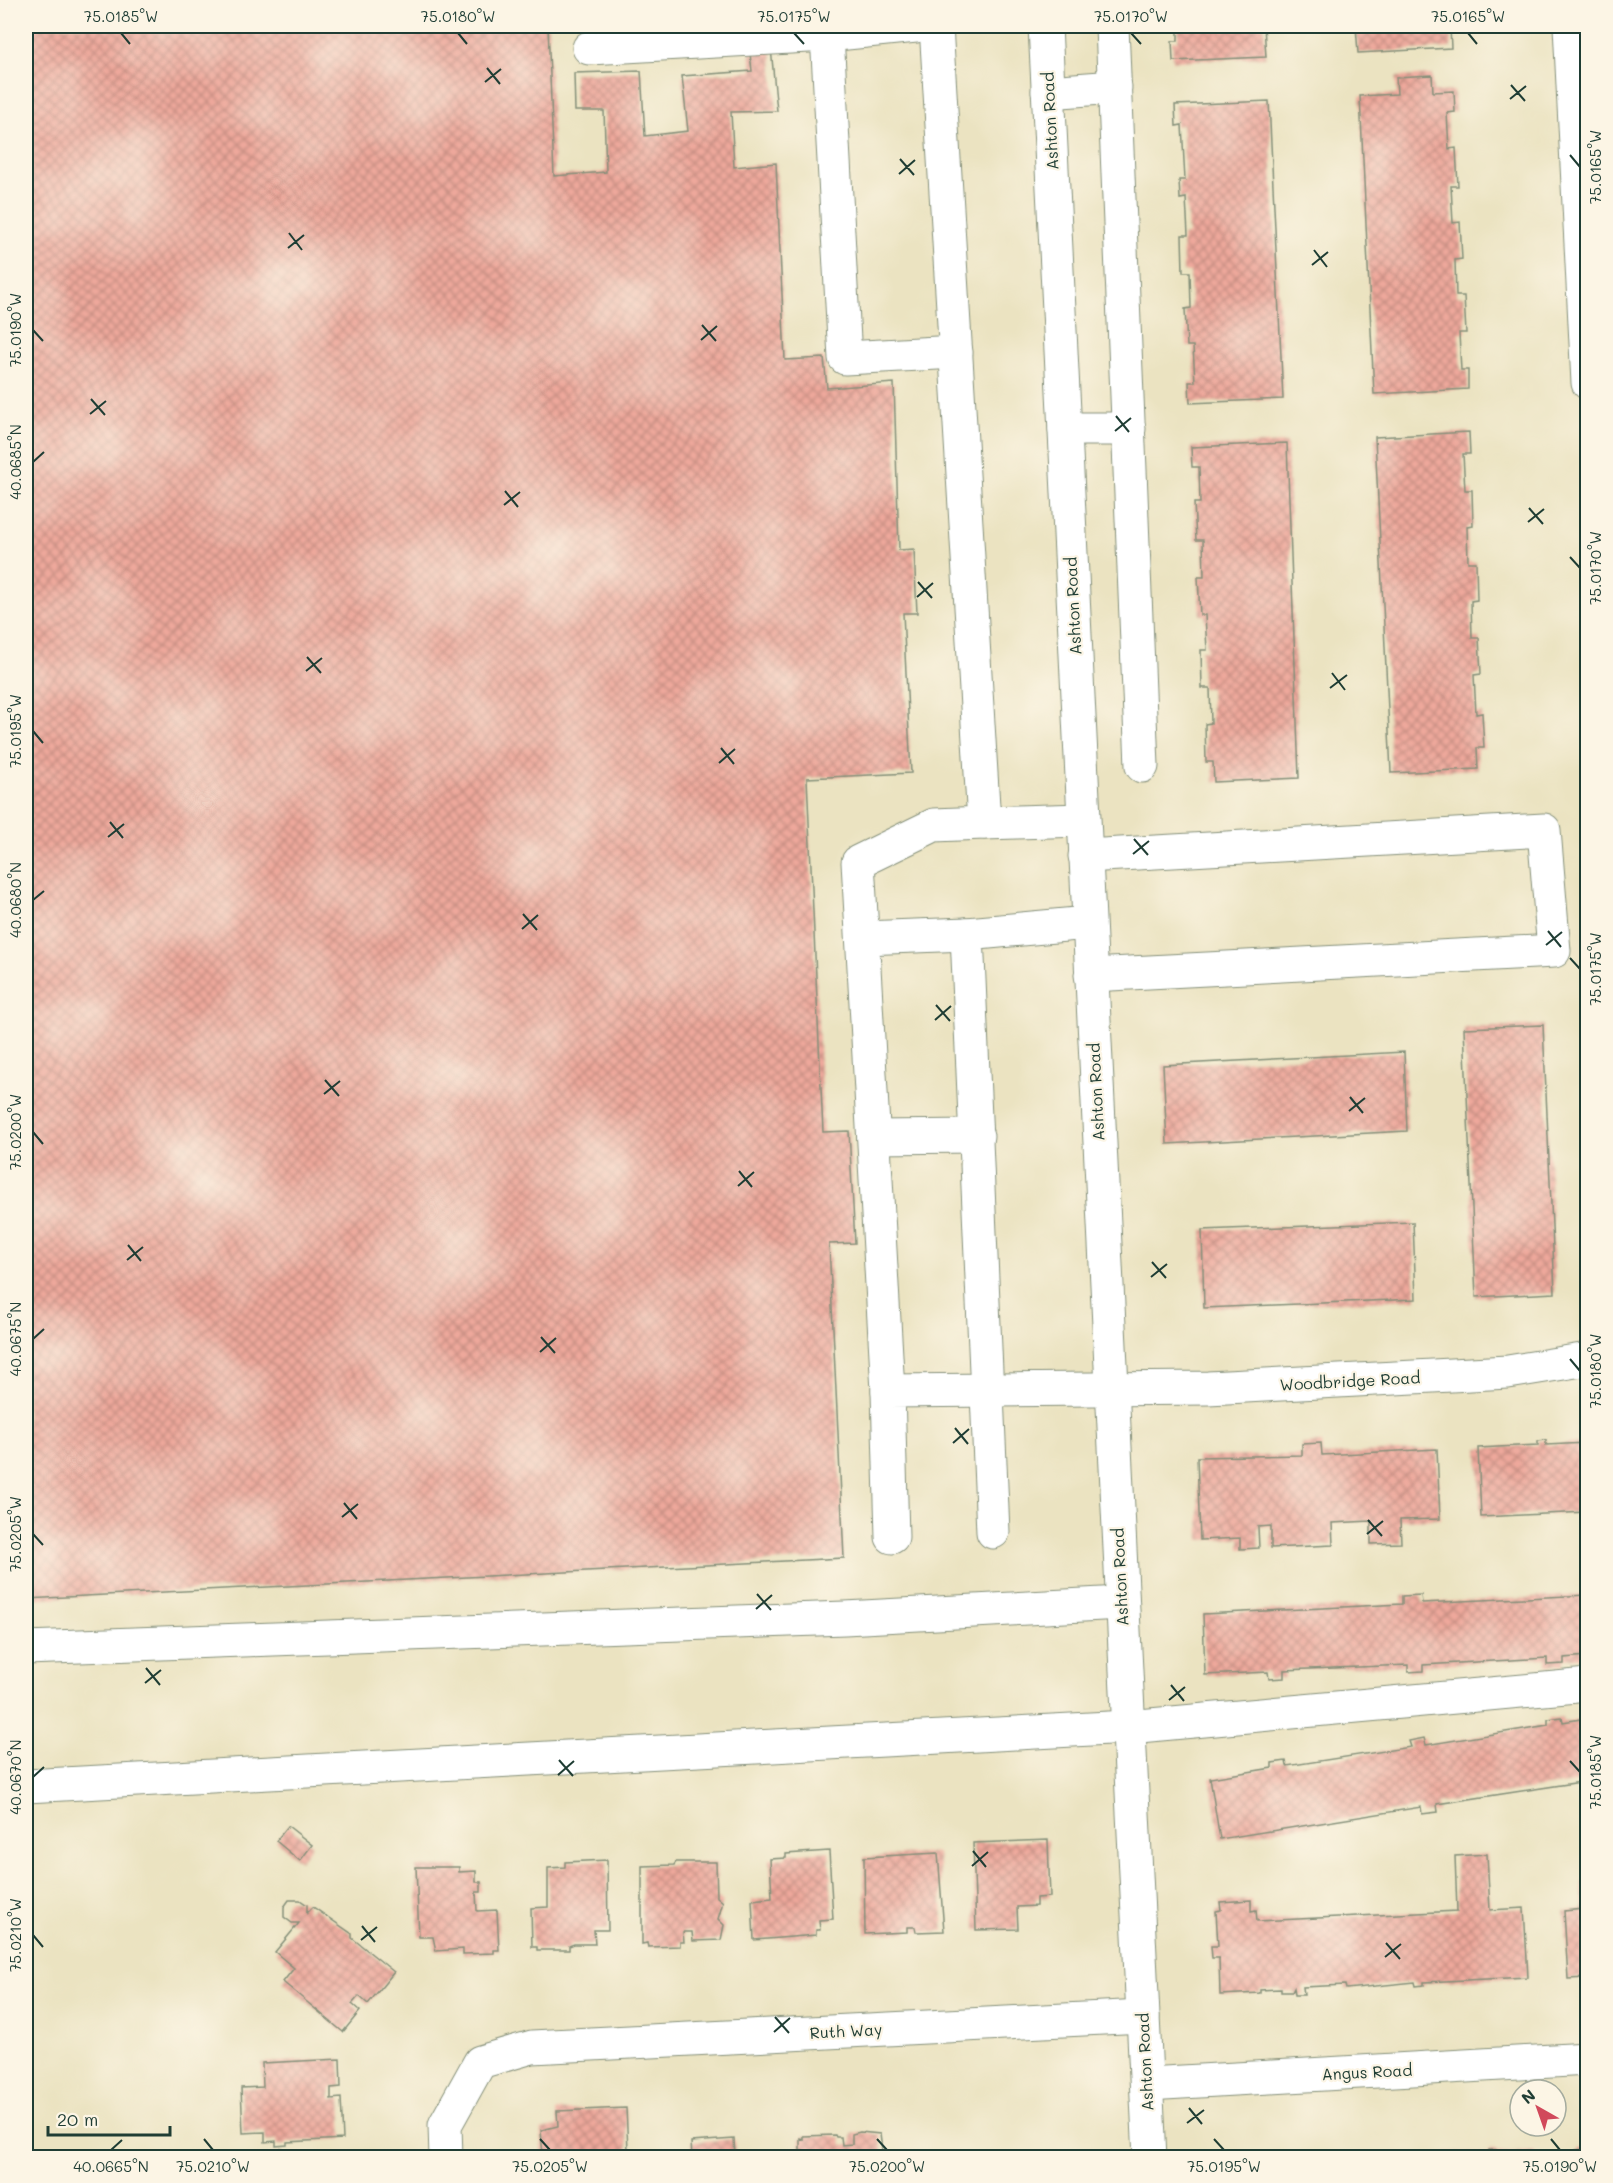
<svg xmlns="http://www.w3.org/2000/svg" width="1613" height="2183" font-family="Mali,sans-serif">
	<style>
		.building { fill: url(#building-cross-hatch) }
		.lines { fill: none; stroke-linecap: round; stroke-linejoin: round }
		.minor-casing { stroke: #85907a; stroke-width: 35 }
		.minor { stroke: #fff; stroke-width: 33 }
		.ticks { fill: none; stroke: #1f3d34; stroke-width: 2 }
		.labels { text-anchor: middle; stroke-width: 4.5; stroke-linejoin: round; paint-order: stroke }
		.street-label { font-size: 16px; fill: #1f3d34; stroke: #fcf5e5 }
		.neatline { fill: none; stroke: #1f3d34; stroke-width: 2 }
		.ticks-label { font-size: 15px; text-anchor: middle; fill: #1f3d34 }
	</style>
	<defs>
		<pattern id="building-cross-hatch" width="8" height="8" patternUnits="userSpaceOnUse" patternTransform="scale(1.5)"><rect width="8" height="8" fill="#eea89b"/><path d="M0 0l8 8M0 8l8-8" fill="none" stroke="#c08a7f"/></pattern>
	</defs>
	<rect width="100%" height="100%" fill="#fcf5e5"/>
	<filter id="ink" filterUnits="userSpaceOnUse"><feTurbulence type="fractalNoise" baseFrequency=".0167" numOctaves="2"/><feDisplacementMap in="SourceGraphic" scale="12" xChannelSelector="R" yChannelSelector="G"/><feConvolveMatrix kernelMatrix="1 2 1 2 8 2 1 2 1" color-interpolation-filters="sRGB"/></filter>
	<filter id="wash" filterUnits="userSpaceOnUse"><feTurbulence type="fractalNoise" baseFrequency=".008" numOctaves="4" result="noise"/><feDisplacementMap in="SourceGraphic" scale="24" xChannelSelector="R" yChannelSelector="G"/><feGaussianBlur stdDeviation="1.35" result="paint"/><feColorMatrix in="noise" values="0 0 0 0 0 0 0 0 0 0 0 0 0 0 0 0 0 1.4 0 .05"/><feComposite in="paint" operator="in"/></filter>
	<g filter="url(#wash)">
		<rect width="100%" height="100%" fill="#ebe3c1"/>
		<g id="blocks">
			<g class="building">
				<polygon points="26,26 548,26 554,176 606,172 604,111 575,111 574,73 641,71 645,136 688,131 682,76 752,71 750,53 771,48 777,111 731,112 734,167 776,163 785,360 824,358 827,388 894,383 899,550 914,549 917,613 903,613 911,773 807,778 823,1132 849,1131 855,1243 829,1244 844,1558 26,1599"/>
				<polygon points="1178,26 1264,26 1266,57 1173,61 1172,41 1178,41"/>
				<polygon points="1356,26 1443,26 1443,28 1450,27 1451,48 1358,53"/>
				<polygon points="1432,75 1433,92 1454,91 1455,112 1447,113 1449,149 1456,148 1458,186 1451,186 1453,223 1460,222 1462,259 1455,260 1456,296 1464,296 1466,333 1459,333 1460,353 1461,370 1468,370 1468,389 1374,394 1360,96 1397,94 1396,77"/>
				<polygon points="1269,101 1283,399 1190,403 1189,382 1195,382 1193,346 1187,346 1185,309 1191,308 1190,272 1183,272 1182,235 1188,235 1186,198 1180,199 1179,180 1185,180 1183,143 1182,125 1176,126 1175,105"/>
				<polygon points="1469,432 1470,454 1463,454 1465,490 1472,490 1473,526 1467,527 1468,562 1476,562 1477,600 1471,601 1472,638 1479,638 1481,674 1474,675 1476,714 1482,713 1484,748 1477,748 1478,769 1391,773 1375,437"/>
				<polygon points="1287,443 1299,778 1214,782 1213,762 1206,762 1205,724 1211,723 1210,688 1202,688 1201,650 1207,650 1205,615 1200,615 1198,577 1204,577 1203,540 1196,540 1194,503 1200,503 1199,467 1192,467 1191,447"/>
				<polygon points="1543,1025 1555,1293 1476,1297 1464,1028"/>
				<polygon points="1404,1052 1407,1131 1167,1144 1163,1065"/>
				<polygon points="1413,1222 1416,1299 1204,1308 1202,1230"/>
				<polygon points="1546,1440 1546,1445 1587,1443 1587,1512 1481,1517 1478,1448 1538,1445 1538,1441"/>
				<polygon points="1321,1443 1322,1455 1437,1449 1440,1519 1400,1520 1401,1543 1371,1544 1371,1521 1332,1523 1333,1545 1271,1548 1271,1526 1258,1527 1259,1548 1240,1549 1240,1538 1200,1540 1197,1457 1302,1455 1302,1444"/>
				<polygon points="1421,1595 1422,1603 1587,1595 1587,1656 1564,1658 1564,1664 1547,1665 1547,1658 1423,1665 1423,1671 1408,1672 1408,1665 1284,1670 1284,1678 1269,1679 1268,1672 1205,1675 1203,1614 1402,1604 1402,1596"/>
				<polygon points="1562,1717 1563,1722 1587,1718 1587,1781 1437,1804 1438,1812 1422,1814 1421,1807 1220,1839 1210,1778 1272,1768 1272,1763 1286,1761 1287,1766 1411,1747 1409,1741 1424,1738 1426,1745 1548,1725 1548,1719"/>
				<polygon points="288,1826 312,1845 300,1861 276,1841"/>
				<polygon points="1048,1840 1050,1897 1036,1898 1036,1906 1017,1907 1018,1929 976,1930 973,1843"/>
				<polygon points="829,1851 833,1919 819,1920 820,1930 816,1930 816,1935 754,1940 752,1900 772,1898 770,1859 786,1858 786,1854"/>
				<polygon points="938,1853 944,1931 916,1932 915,1927 907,1927 907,1932 865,1934 864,1857"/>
				<polygon points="1487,1854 1490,1910 1524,1908 1528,1977 1424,1982 1424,1985 1416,1986 1415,1982 1346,1989 1345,1985 1303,1987 1304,1995 1295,1995 1294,1988 1292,1992 1281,1992 1281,1989 1260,1990 1260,1993 1220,1995 1219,1958 1212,1958 1211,1946 1218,1946 1216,1911 1221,1910 1220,1902 1251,1900 1251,1911 1256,1910 1257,1921 1457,1911 1455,1856"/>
				<polygon points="607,1860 608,1930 594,1930 595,1944 574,1944 569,1946 569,1950 537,1950 537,1947 532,1947 531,1908 548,1907 548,1868 565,1867 565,1862"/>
				<polygon points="676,1862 716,1862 717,1897 723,1902 718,1919 724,1925 721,1940 693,1941 692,1932 683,1932 684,1942 680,1942 680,1946 648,1947 647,1943 642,1944 642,1866 674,1865"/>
				<polygon points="416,1867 459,1867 459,1872 476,1871 476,1882 481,1882 481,1892 476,1892 477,1911 497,1910 499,1950 494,1950 494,1953 463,1954 463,1949 436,1951 433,1937 419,1937"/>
				<polygon points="1582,1883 1587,1883 1587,1978 1568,1979 1564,1911 1583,1909"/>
				<polygon points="289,1900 300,1900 307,1905 307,1913 313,1907 352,1934 352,1938 394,1972 368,2004 359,1996 352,2004 360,2011 343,2032 283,1982 294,1968 275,1952 299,1923 292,1923 284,1917 284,1907"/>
				<polygon points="340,2059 341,2087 331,2088 331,2099 341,2098 343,2139 287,2142 287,2145 276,2146 276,2141 265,2142 265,2132 243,2133 241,2088 263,2087 262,2063"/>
				<polygon points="626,2108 628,2150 623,2150 624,2157 543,2157 541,2130 558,2126 557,2111"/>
				<polygon points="860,2132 880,2134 882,2150 879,2157 804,2157 804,2151 800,2150 800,2138 803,2139 803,2136 835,2135 836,2137 841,2137 842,2145 852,2144 852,2134"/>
				<polygon points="734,2139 735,2157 692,2157 691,2142"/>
				<polygon points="1587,2149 1587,2157 1576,2157 1576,2150"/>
				<polygon points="1489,2150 1496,2150 1496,2153 1535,2152 1535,2157 1436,2157 1436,2153 1489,2154"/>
			</g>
		</g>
	</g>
	<g filter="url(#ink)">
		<use href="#blocks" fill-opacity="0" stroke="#85907a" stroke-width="1.5"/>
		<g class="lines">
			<defs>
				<g id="minor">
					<polyline points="916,26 827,35 845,358 956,352"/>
					<polyline points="1045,26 1150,2158"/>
					<polyline points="1112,26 1142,766"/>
					<polyline points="1570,26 1588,383"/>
					<polyline points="589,48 827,35"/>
					<polyline points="1048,92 1115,87"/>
					<polyline points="1065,429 1129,429"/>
					<polyline points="984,823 1083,820"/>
					<polyline points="1085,856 1544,830 1554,951 1091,975"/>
					<polyline points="863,938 967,934"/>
					<polyline points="874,1137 977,1136"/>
					<polyline points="888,1391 858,862 934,825 984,823 936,26"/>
					<polyline points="993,1532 967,934 1088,923"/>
					<polyline points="892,1537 888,1391 1208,1388 1508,1372 1588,1359"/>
					<polyline points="26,1648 845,1618 1121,1603"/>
					<polyline points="26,1786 1128,1727 1588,1685"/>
					<polyline points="1147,2084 1588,2059"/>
					<polyline points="446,2158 445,2125 480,2062 532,2047 1143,2016"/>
				</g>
			</defs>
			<use href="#minor" class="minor-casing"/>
			<use href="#minor" class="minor"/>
		</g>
	</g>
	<path class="ticks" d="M 121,33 L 130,44M 458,33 L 467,44M 794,33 L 804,44M 1131,33 L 1141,44M 1468,33 L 1477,44M 487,68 L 500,84M 485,82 L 501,69M 1511,85 L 1525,101M 1510,99 L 1526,86M 1570,155 L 1580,167M 900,159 L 914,175M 899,174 L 915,160M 289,233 L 302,250M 288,248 L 304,235M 1314,250 L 1327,267M 1312,265 L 1328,252M 702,325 L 716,341M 33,330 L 43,341M 701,340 L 717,326M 91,399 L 105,415M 90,414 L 106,401M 1116,416 L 1129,432M 1115,431 L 1131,418M 33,462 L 44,452M 505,491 L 518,507M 504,505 L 520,492M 1529,508 L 1543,524M 1528,522 L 1544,509M 1570,557 L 1580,568M 918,582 L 932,598M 917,597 L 933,583M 307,657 L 321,673M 306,671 L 322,658M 1332,673 L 1345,690M 1330,688 L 1347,675M 33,731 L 43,743M 721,748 L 734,764M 719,763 L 735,749M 110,822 L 123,838M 108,837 L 124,824M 1134,839 L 1148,855M 1133,854 L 1149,841M 33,900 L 44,891M 523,914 L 537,930M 522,929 L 538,915M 1548,931 L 1561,947M 1546,945 L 1562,932M 1570,958 L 1580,969M 936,1005 L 950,1021M 935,1020 L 951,1006M 325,1080 L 339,1096M 324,1094 L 340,1081M 1350,1097 L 1363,1113M 1349,1111 L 1365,1098M 33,1132 L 43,1144M 739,1171 L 752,1187M 738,1186 L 754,1172M 128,1245 L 141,1261M 127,1260 L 143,1247M 1152,1262 L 1166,1278M 1151,1277 L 1167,1264M 541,1337 L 555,1353M 33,1339 L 44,1329M 540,1352 L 556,1338M 1570,1359 L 1580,1371M 955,1428 L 968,1444M 953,1443 L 969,1429M 344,1503 L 357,1519M 342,1517 L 358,1504M 1368,1520 L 1382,1536M 33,1534 L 43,1545M 1367,1534 L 1383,1521M 757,1594 L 771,1610M 756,1609 L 772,1595M 146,1668 L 160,1685M 145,1683 L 161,1670M 1171,1685 L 1184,1701M 1169,1700 L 1185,1687M 559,1760 L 573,1776M 1570,1761 L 1580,1772M 558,1775 L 574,1761M 33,1777 L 44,1767M 973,1851 L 986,1867M 972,1866 L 988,1852M 362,1926 L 375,1942M 33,1935 L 43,1947M 361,1940 L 377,1927M 1386,1943 L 1400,1959M 1385,1957 L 1401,1944M 775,2017 L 789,2033M 774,2032 L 790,2018M 1189,2108 L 1202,2124M 1187,2123 L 1204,2110M 204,2139 L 213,2150M 540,2139 L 550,2150M 877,2139 L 887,2150M 1214,2139 L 1224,2150M 1551,2139 L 1560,2150M 111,2150 L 122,2140"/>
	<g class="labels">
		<g class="street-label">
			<text transform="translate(1050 121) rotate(-93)" y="6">Ashton Road</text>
			<text transform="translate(1073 606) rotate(-93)" y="6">Ashton Road</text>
			<text transform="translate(1096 1092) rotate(-93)" y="6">Ashton Road</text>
			<text transform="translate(1350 1381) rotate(-3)" y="6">Woodbridge Road</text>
			<text transform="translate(1120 1577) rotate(-93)" y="6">Ashton Road</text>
			<text transform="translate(846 2031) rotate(-3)" y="6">Ruth Way</text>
			<text transform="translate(1145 2062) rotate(-93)" y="6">Ashton Road</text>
			<text transform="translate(1367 2072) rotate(-3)" y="6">Angus Road</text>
		</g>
	</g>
	<rect width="1613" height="2183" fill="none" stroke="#fcf5e5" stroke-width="66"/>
	<g transform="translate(1538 2108) rotate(320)"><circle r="28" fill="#fcf5e5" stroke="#a4ab9e" stroke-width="1.5"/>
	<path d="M0-4.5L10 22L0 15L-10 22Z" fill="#d1495b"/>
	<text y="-9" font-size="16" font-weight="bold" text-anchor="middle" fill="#1f3d34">N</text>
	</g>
	<path d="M48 2126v9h122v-9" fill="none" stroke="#1f3d34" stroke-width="3"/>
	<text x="57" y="2126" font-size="18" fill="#1f3d34" stroke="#fcf5e5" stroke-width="4.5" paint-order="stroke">20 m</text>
	<rect x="33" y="33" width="1547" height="2117" class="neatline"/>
	<g class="ticks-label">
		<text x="121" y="22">75.0185°W</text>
		<text x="458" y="22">75.0180°W</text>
		<text x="794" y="22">75.0175°W</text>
		<text x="1131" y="22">75.0170°W</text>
		<text x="1468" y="22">75.0165°W</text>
		<text transform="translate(1596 167) rotate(-90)" y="5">75.0165°W</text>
		<text transform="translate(16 330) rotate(-90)" y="5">75.0190°W</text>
		<text transform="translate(16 462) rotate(-90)" y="5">40.0685°N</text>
		<text transform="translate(1596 568) rotate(-90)" y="5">75.0170°W</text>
		<text transform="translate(16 731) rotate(-90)" y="5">75.0195°W</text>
		<text transform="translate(16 900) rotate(-90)" y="5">40.0680°N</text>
		<text transform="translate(1596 969) rotate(-90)" y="5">75.0175°W</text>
		<text transform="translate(16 1132) rotate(-90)" y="5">75.0200°W</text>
		<text transform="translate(16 1339) rotate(-90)" y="5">40.0675°N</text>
		<text transform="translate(1596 1371) rotate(-90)" y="5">75.0180°W</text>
		<text transform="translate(16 1534) rotate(-90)" y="5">75.0205°W</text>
		<text transform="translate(1596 1772) rotate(-90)" y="5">75.0185°W</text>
		<text transform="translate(16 1777) rotate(-90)" y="5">40.0670°N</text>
		<text transform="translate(16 1935) rotate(-90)" y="5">75.0210°W</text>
		<text x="111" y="2172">40.0665°N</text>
		<text x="213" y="2172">75.0210°W</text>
		<text x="550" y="2172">75.0205°W</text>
		<text x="887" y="2172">75.0200°W</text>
		<text x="1224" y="2172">75.0195°W</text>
		<text x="1560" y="2172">75.0190°W</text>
	</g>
</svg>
